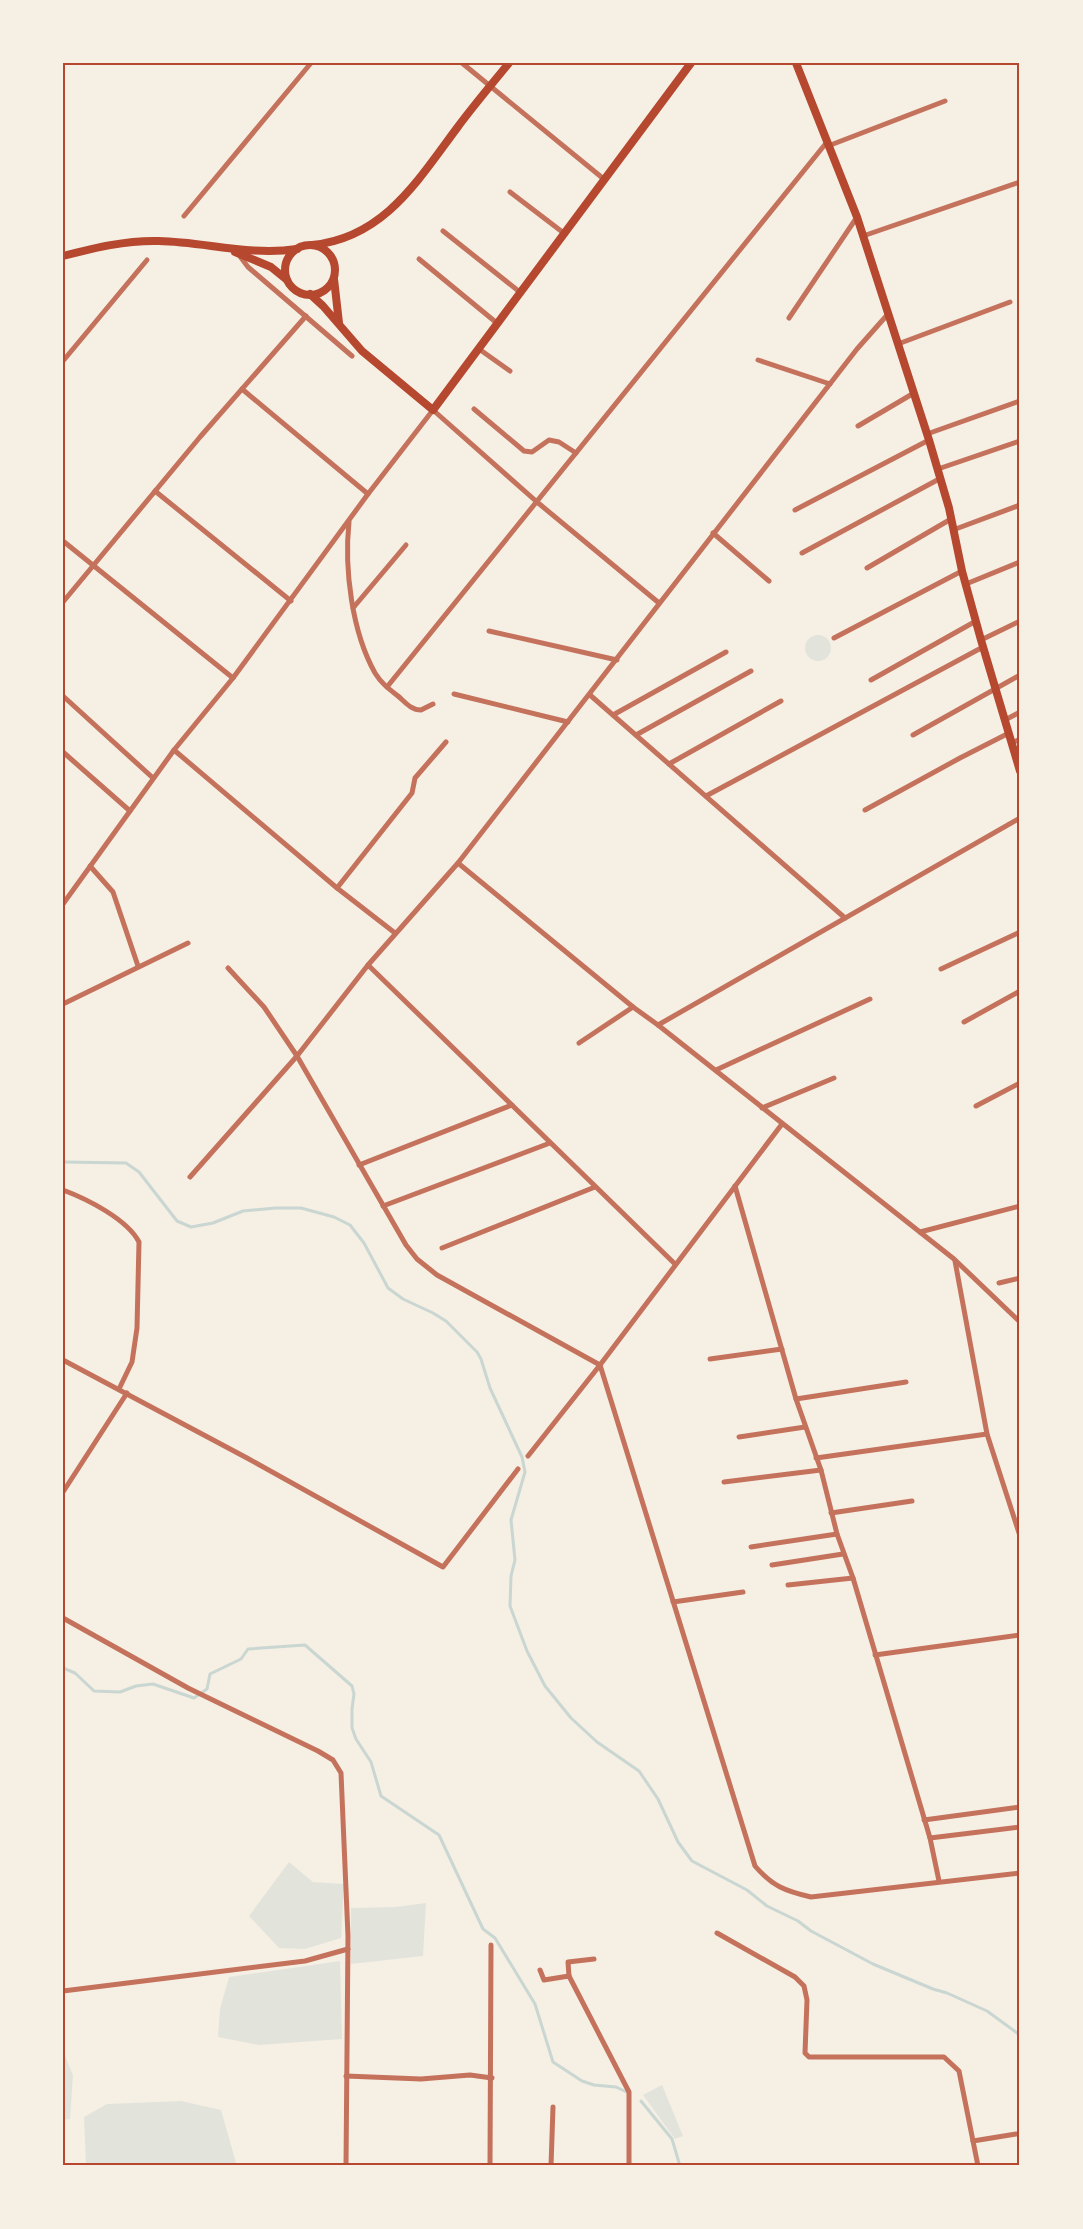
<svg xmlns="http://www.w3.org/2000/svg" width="1083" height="2229" font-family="Jost,sans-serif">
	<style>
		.green { fill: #e2e4dc }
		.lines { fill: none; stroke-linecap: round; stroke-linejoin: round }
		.stream { stroke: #c9d6d2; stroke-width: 3 }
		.minor { stroke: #c5725c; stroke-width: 5 }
		.secondary { stroke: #b5482f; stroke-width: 8 }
		.neatline { fill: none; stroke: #b5482f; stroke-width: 2 }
	</style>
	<rect width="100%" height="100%" fill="#f6efe4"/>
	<g class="green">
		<circle cx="818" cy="648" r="13"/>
		<polygon points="289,1862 313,1882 344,1884 341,1938 305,1949 279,1948 249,1916"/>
		<polygon points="426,1903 423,1956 351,1964 351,1908 395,1907"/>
		<polygon points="340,1961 342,2039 259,2045 218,2037 220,2009 229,1977"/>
		<polygon points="63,2051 73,2075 70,2119 63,2120"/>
		<polygon points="662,2085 683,2136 675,2139 643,2095"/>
		<polygon points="181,2101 221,2110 237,2166 86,2166 84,2117 107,2104"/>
	</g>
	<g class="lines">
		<g class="stream">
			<polyline points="63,1162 126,1163 139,1172 177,1221 191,1227 213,1223 243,1211 276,1208 301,1208 334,1217 350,1225 364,1243 388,1288 403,1299 433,1313 446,1321 477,1352 481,1359 490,1388 522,1457 525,1472 511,1520 515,1560 511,1576 510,1606 527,1651 545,1686 571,1718 597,1742 639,1771 658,1799 678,1842 692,1861 747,1890 767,1906 798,1921 811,1931 873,1964 933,1989 947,1993 987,2011 1020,2035"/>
			<polyline points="63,1668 75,1673 94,1691 120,1692 136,1686 153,1684 194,1698 207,1689 210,1674 241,1659 248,1649 305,1645 352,1686 354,1694 352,1709 352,1728 356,1739 371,1762 381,1796 439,1835 483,1929 495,1938 535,2004 553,2062 582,2081 594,2085 616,2087 629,2093"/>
			<polyline points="641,2101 672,2139 680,2166"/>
		</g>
		<g class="minor">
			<polyline points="462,63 605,180"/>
			<polyline points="828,146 945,101"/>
			<polyline points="510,192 565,234"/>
			<polyline points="184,216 311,63"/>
			<polyline points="443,231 521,293"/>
			<polyline points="863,236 1020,182"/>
			<polyline points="239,255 248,267 352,356"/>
			<polyline points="419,259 498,324"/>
			<polyline points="789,318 857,217"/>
			<polyline points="898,344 1010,302"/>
			<polyline points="479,349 510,371"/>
			<polyline points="758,360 830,384"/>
			<polyline points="63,361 147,260"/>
			<polyline points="242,389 368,494"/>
			<polyline points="474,409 524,451 532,452 549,440 559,442 576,453"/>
			<polyline points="858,426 914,393"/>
			<polyline points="927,434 1020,401"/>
			<polyline points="938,469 1020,441"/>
			<polyline points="155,491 291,601"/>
			<polyline points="795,510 929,440"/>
			<path d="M 349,522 C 344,569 352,632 375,673 C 381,683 389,689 398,696 C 405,702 411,710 421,710 L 433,704"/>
			<polyline points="953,530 1020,505"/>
			<polyline points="713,533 769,581"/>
			<polyline points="63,541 233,678"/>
			<polyline points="802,553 941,478"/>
			<polyline points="867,568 951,519"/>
			<polyline points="966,584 1020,562"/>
			<polyline points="63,602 200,437 306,316"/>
			<polyline points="353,608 406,545"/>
			<polyline points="489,631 617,660"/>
			<polyline points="834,638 962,571"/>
			<polyline points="981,640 1020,621"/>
			<polyline points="871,680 976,621"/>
			<polyline points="387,687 827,142"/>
			<polyline points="454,694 568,722"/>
			<polyline points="590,695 845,918"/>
			<polyline points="63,696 153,778"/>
			<polyline points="613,715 726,652"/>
			<polyline points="1005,720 1020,712"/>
			<polyline points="636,735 751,671"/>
			<polyline points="913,735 1020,675"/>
			<polyline points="1012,743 1020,739"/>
			<polyline points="174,750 337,888 395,933"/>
			<polyline points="63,752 130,811"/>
			<polyline points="669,764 781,701"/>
			<polyline points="706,796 983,647"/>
			<polyline points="865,810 960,758 1009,733"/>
			<polyline points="458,863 633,1007 658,1025 954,1259 1020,1322"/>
			<polyline points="90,866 113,892 138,966"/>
			<polyline points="337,888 412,793 415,778 446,742"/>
			<polyline points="63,904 174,750 233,678 368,494 433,410 537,502 659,603"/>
			<polyline points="368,965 675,1264"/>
			<polyline points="228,968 264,1007 297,1056 406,1245 417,1259 437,1275 600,1365"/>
			<polyline points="941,969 1020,932"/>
			<polyline points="63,1004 188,943"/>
			<polyline points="964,1022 1020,991"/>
			<polyline points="658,1025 1020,818"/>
			<polyline points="579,1043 633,1007"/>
			<polyline points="716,1070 870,999"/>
			<polyline points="976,1106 1020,1083"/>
			<polyline points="762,1108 834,1078"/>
			<polyline points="359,1165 512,1105"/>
			<polyline points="190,1177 297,1056 368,965 458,863 857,349 888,314"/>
			<polyline points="735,1186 796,1399 821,1470 837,1534 853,1578 930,1838 939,1881"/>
			<path d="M 63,1190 C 87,1199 127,1219 139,1242 L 137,1328 L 132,1362 L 119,1389"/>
			<polyline points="383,1206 550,1143"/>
			<polyline points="920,1232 1020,1206"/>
			<polyline points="442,1248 595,1187"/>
			<polyline points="955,1261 987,1434 1020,1536"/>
			<polyline points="999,1283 1020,1278"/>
			<polyline points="710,1359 782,1349"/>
			<polyline points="63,1360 247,1458 443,1567 518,1469"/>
			<path d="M 600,1365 L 755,1866 C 772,1886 785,1891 811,1897 L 1020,1873"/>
			<polyline points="796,1399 906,1382"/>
			<polyline points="739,1437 805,1427"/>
			<polyline points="528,1456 600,1365 782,1124"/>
			<polyline points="816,1458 987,1434"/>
			<polyline points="724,1482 821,1470"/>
			<polyline points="63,1492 127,1393"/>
			<polyline points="831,1513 912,1501"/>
			<polyline points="751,1547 837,1534"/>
			<polyline points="772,1565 843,1554"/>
			<polyline points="788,1585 853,1578"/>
			<polyline points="673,1602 743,1592"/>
			<polyline points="63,1618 188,1688 318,1751 333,1760 341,1773 348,1936 346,2166"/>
			<polyline points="875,1655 1020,1635"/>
			<polyline points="924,1820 1020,1807"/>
			<polyline points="930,1838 1020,1827"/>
			<polyline points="717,1933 795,1977 804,1986 807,2000 805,2053 809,2057 944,2057 959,2071 978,2166"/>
			<polyline points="540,1970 544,1980 569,1976 629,2092 629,2166 614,2166"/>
			<polyline points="569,1976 568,1962 594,1959"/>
			<polyline points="63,1991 305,1961 348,1949"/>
			<polyline points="346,2076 421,2079 470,2075 492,2078"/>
			<polyline points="973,2141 1016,2134"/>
			<polyline points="490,2166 491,1945"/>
			<polyline points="551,2166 553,2107"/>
		</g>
		<g class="secondary">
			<polyline points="796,63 857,217 929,440 949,508 962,571 981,640 1020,771"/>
			<path d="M 312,245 C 384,238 418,180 457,128 C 474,105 492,84 509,63"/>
			<circle cx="310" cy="270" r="25"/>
			<polyline points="235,252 271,267 287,280"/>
			<path d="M 63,256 C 94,248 126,240 159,241 C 205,242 250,256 297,249"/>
			<polyline points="334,279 339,323"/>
			<polyline points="310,294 323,306 362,351 433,410 691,63"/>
		</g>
	</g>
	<rect width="1083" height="2229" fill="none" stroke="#f6efe4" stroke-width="129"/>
	<rect x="64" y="64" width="954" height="2100" class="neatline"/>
</svg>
